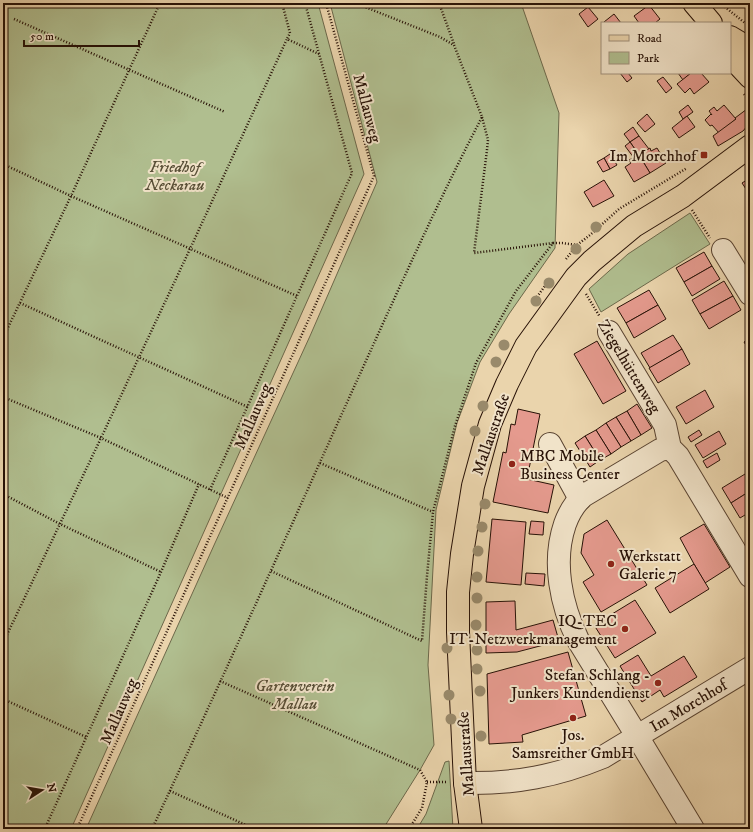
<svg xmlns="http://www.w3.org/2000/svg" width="753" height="832" font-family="'IM FELL DW Pica',serif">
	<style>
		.green { fill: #b0be8f; stroke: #6c684a }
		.building { fill: #e59a8e; stroke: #271106 }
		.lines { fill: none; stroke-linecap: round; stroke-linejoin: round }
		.minor-casing { stroke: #584230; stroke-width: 24 }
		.major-casing { stroke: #271106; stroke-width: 24 }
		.path { stroke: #271106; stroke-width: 2.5; stroke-dasharray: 1 2; stroke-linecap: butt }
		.minor { stroke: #f1e3c9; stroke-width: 22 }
		.major { stroke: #ead4ac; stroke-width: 22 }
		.tree { fill: #998a6b }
		.poi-dot { fill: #8f2418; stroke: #f1e3c9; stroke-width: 1.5 }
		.labels { text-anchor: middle; stroke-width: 4; stroke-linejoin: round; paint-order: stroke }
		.street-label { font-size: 16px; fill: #271106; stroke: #f1e3c9 }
		.poi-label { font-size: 16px; fill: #271106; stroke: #f1e3c9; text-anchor: end }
		.park-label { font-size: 16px; font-style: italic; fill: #574e36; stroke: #f1e3c9 }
	</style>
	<rect width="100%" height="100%" fill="#ead4ac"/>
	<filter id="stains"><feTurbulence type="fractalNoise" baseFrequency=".005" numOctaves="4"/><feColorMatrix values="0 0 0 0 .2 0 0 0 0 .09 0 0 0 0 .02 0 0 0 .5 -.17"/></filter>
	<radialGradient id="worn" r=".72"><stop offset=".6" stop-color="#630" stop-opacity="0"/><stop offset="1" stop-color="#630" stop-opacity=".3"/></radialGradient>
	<g class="green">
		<polygon points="3,3 318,3 364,174 71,829 3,829"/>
		<polygon points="330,3 521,3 559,113 555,248 509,314 480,362 457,423 436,510 428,665 434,745 420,770 383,829 86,829 215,543 310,336 377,182"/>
		<polygon points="690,213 710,244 601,312 589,289 628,254"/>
		<polygon points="449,761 453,829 417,829 426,814 445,762"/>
	</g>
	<g class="building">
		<polygon points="649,5 660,19 655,23 639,23 634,16"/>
		<polygon points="588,7 598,19 588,27 579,14"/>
		<polygon points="614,14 621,23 605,23 604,22"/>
		<polygon points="620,73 628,73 632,78 627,82"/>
		<polygon points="678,73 691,73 683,80"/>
		<polygon points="691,73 701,73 709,82 694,94 690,88 685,93 677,84"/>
		<polygon points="663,77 672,88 666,93 657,81"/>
		<polygon points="688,105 693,112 683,119 679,112"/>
		<polygon points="724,105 736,119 719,133 712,125 710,126 705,120 711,114 712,115 709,111 714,107 717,111"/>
		<polygon points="747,109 750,113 750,121 748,123 748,125 743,131 718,146 713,136 736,119 735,118"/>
		<polygon points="647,114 655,124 645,132 637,123"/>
		<polygon points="687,116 695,127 679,138 672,128"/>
		<polygon points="633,127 639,136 630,142 624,134"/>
		<polygon points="639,136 649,149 639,155 630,142"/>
		<polygon points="630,142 639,155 634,158 625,146"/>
		<polygon points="650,148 651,151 657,148 666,163 650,173 639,155"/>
		<polygon points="610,154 617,165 610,169 604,158"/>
		<polygon points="639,155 650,173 634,182 625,167 631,163 629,160"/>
		<polygon points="604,158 610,169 603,172 597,162"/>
		<polygon points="750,178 750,195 742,183"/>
		<polygon points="604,180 614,196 593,207 584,192"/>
		<polygon points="704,252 712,266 684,282 676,268"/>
		<polygon points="712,266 720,279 692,296 684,282"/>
		<polygon points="724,281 733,296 700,314 692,300"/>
		<polygon points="649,290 658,305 626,323 617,308"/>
		<polygon points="733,296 741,310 709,329 700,314"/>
		<polygon points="658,305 666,319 634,338 626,323"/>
		<polygon points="673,335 682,349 650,368 641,353"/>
		<polygon points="750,338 750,352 744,342"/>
		<polygon points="597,341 626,391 603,404 574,354"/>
		<polygon points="682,349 690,364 658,383 649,368"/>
		<polygon points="705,390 714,407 686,424 676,407"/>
		<polygon points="637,404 652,428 641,435 627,411"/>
		<polygon points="518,409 540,414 527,479 554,485 548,513 493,502 503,452 506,453 511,424 515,425"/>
		<polygon points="627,411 641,435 631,441 616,417"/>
		<polygon points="616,417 631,441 621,447 606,423"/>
		<polygon points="606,423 621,447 611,454 596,430"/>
		<polygon points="596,430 611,454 600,460 585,436"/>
		<polygon points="699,430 702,435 691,442 688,437"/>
		<polygon points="719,431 726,444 703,458 695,445"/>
		<polygon points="585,436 600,460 590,467 575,443"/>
		<polygon points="717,453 720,460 707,468 703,461"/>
		<polygon points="750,471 750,491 731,503 722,488"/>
		<polygon points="750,491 750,512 740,518 731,503"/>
		<polygon points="492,519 526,522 521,585 486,582"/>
		<polygon points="607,520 647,585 601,612 583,582 594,575 581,553 584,534"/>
		<polygon points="531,521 544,522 543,535 529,534"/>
		<polygon points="704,524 730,567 705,583 694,564 680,538"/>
		<polygon points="694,564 709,589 670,613 655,588"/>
		<polygon points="526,573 545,574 544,586 525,584"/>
		<polygon points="635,600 656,633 615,658 594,625"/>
		<polygon points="515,601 516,630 553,620 559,641 517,652 486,653 486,602"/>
		<polygon points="568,652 586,716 522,735 523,742 489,744 487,674"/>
		<polygon points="638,655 651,676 684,656 697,677 664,697 660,690 642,702 620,666"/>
	</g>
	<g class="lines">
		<defs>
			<g id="minor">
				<polyline points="723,250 750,294"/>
				<polyline points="609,332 665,425 670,448 678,456 750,576"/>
				<polyline points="550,444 580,499"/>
				<path d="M 670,448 L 660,450 L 583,496 C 574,504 569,513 565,524 C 552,562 561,605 578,640 L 637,736 L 693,829"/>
				<path d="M 465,783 C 515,784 557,776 603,757 L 750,668"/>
			</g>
			<g id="major">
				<polyline points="694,3 711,23"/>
				<polyline points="730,37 750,49"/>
				<polyline points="730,51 736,62 750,77"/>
				<polyline points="471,829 465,783 458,632 458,592 462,554 473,486 490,424 507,384 526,346 576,277 592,261 634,226 683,196 750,146"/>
			</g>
		</defs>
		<use href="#minor" class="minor-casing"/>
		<use href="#major" class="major-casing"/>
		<g class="path">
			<polyline points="282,3 290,33 287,39"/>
			<polyline points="439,3 454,44"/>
			<polyline points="720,3 745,23"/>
			<polyline points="14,19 225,112"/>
			<polyline points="744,94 750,102"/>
			<polyline points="482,117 488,140 487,150 474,253 553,243"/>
			<polyline points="3,164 71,196 297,296"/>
			<polyline points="692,210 710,238"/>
			<polyline points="566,259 577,245 590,235 619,209 687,168"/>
			<polyline points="586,294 600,317"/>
			<polyline points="537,297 547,283"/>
			<polyline points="20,303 248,407"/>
			<polyline points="3,338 71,196 160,3"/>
			<polyline points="3,397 101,438 228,498"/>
			<polyline points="320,463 433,512"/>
			<polyline points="210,490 352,173 305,3"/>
			<polyline points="3,494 60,524 161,572"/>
			<polyline points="271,571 422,641 427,576 433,512 455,426 476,363 516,291 553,243 562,243 577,245"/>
			<polyline points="3,643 101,438 190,249 287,39 319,54"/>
			<polyline points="220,681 420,770 427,782 422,808 409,829"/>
			<polyline points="3,699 86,737"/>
			<polyline points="427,782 447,782"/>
			<polyline points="170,791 255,829"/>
			<polyline points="47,824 161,572 199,484"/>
			<polyline points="77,829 374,176 326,3"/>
			<path d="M 152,829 C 219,686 284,542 349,398 C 392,304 434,209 482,117 L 454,45 L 440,37 L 355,3"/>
		</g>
		<use href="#minor" class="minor"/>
		<use href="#major" class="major"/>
	</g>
	<g class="tree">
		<circle cx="596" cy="227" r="5.5"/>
		<circle cx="576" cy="249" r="5.5"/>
		<circle cx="549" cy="283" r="5.5"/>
		<circle cx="536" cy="301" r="5.5"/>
		<circle cx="504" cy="345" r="5.5"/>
		<circle cx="496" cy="362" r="5.5"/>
		<circle cx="483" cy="406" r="5.5"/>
		<circle cx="475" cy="431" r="5.5"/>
		<circle cx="485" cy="504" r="5.5"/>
		<circle cx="482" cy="527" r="5.5"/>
		<circle cx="478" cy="551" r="5.5"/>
		<circle cx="477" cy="577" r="5.5"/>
		<circle cx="477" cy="598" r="5.5"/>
		<circle cx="476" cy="625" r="5.5"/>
		<circle cx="447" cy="648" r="5.5"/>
		<circle cx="477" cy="650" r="5.5"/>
		<circle cx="477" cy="669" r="5.5"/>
		<circle cx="480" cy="691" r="5.5"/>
		<circle cx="449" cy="695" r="5.5"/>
		<circle cx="451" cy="719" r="5.5"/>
		<circle cx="481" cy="736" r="5.5"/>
	</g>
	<g class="poi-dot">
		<rect x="700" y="151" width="8" height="8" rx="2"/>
		<circle cx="512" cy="464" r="4"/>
		<circle cx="611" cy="564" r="4"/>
		<circle cx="625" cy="629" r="4"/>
		<circle cx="658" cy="683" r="4"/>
		<circle cx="573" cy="718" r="4"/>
	</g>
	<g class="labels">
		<g class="street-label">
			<text transform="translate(368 108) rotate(75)" y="6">Mallauweg</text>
			<text transform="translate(630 366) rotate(59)" y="6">Ziegelhüttenweg</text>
			<text transform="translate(252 416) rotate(-66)" y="6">Mallauweg</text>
			<text transform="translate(490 434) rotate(-71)" y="6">Mallaustraße</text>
			<text transform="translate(688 705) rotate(-31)" y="6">Im Morchhof</text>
			<text transform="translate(118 711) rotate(-66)" y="6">Mallauweg</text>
			<text transform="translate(465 754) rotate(-94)" y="6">Mallaustraße</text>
		</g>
		<g class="poi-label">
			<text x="696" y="161">Im Morchhof</text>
			<text x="520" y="461" text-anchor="start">MBC Mobile<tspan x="520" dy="18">Business Center</tspan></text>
			<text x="619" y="561" text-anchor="start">Werkstatt<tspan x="619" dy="18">Galerie 7</tspan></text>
			<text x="617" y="626">IQ-TEC<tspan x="617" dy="18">IT-Netzwerkmanagement</tspan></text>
			<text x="650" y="680">Stefan Schlang -<tspan x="650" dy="18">Junkers Kundendienst</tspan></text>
			<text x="573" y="740" text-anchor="middle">Jos.<tspan x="573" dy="18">Samsreither GmbH</tspan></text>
		</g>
		<g class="park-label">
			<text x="175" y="172">Friedhof<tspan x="175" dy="18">Neckarau</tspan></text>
			<text x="295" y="691">Gartenverein<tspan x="295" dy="18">Mallau</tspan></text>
		</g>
	</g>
	<rect width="753" height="832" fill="none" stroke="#ead4ac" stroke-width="16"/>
	<rect x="4" y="4" width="745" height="824" fill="none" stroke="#271106" stroke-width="2"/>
	<rect x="8" y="8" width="737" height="816" fill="none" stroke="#271106"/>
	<rect x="601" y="22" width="130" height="52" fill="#f1e3c9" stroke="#a08f7b"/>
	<rect x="609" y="35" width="20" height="6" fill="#ead4ac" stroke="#a08f7b"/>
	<text x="637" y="42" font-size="12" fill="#271106">Road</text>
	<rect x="609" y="52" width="20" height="12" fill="#b0be8f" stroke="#a08f7b"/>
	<text x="637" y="62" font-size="12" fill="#271106">Park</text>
	<g transform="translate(42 790) rotate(78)" stroke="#f1e3c9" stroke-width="3" paint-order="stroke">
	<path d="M0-3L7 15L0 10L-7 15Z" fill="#271106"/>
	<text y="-6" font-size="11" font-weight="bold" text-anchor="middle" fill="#271106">N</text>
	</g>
	<path d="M24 40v6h115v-6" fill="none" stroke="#271106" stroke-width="2"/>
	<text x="30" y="40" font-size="12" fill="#271106" stroke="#f1e3c9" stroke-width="3" paint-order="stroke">50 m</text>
	<rect width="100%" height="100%" filter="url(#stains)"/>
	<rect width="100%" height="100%" fill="url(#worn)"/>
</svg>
